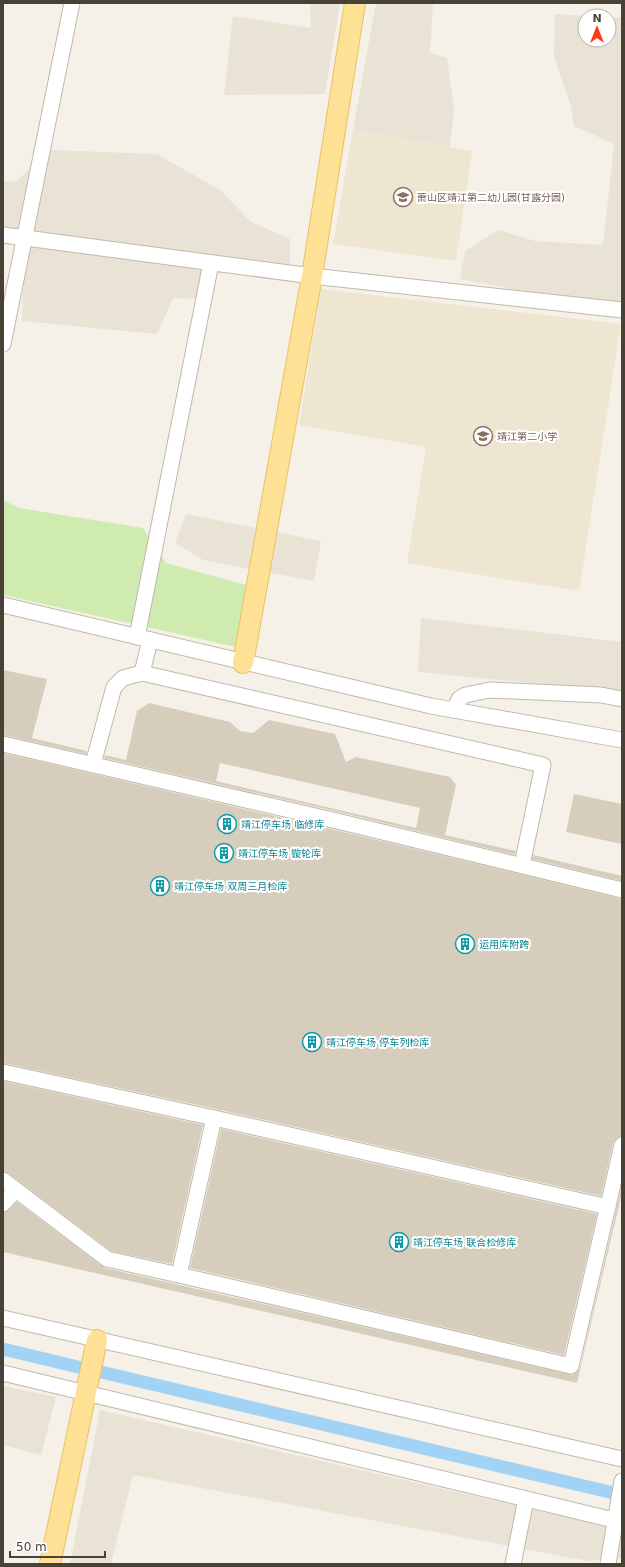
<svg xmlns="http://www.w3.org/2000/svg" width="625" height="1567" font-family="'DejaVu Sans','Noto Sans SC',sans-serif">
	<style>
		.residential { fill: #e9e3d6 }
		.education { fill: #eee6d1 }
		.green { fill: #d0ebaf }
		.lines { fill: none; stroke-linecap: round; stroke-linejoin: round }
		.canal { stroke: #a2d2f4; stroke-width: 13 }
		.building { fill: #d7cdbd; fill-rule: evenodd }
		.minor-casing { stroke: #c1b9aa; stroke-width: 17 }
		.major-casing { stroke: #e9c161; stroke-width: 22 }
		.minor { stroke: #fff; stroke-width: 15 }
		.major { stroke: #ffe196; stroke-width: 20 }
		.labels { text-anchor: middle; stroke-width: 4; stroke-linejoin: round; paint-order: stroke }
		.education-label { font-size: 10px; fill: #785e54; stroke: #fff; text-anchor: start }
		.culture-label { font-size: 10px; fill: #0d838f; stroke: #fff; text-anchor: start }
	</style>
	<rect width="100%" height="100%" fill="#f5f1e8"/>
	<g class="residential">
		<polygon points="310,3 340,3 325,94 224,95 233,16 311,28"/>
		<polygon points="376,3 433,3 430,53 447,58 454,108 450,147 353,130"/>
		<polygon points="555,14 589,16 585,16 585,40 609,40 609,17 622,18 622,310 460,279 465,251 498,230 535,241 603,245 614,144 574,126 571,106 554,56"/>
		<polygon points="51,150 157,154 220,190 251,222 290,239 290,264 206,275 201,299 173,298 157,334 22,321 25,238 3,239 3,181 15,182"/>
		<polygon points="186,514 321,541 314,581 203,560 175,543"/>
		<polygon points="421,618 622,642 622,692 418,672"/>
		<polygon points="3,1386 56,1397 41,1455 3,1445"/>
		<polygon points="100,1410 622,1530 622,1558 588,1561 133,1475 111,1564 70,1564"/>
	</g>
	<g class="education">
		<polygon points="353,130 472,151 456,261 333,244"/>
		<polygon points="321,289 621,324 579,591 407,563 426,447 299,425"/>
	</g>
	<polygon class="green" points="3,500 19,508 143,528 166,563 246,585 236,647 3,595"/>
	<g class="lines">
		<g class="canal">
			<polyline points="3,1349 78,1367"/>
			<polyline points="101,1372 622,1495"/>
		</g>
	</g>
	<g class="building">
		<polygon points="3,670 47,679 32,738 87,751 86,754 3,735"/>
		<path d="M 149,703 L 230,722 L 240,731 L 253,733 L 269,720 L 335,734 L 346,762 L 356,757 L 450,777 L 456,785 L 445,835 L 516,851 L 515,855 L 339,812 L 104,758 L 105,755 L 126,760 L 137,711 ZM 220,763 L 420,808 L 416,828 L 216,781 Z"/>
		<polygon points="3,753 335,830 622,899 622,1136 616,1139 613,1143 601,1196 216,1109 3,1063"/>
		<polygon points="574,794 622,804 622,844 566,832"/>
		<polygon points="533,855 622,876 622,881 532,859"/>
		<polygon points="3,1081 203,1125 172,1264 111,1251 8,1173 3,1171"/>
		<polygon points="221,1129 597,1214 564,1355 190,1268"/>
		<polygon points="622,1185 622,1193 577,1383 3,1252 3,1213 9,1210 17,1202 105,1268 573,1375 577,1372 580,1368"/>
	</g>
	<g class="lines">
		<defs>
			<g id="minor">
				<polyline points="3,235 312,276 622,310"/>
				<polyline points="3,344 72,3"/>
				<polyline points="3,605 431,706 622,740"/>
				<polyline points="137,637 211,263"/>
				<polyline points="142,673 150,640"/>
				<polyline points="454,710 459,699 465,695 490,690 601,695 622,699"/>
				<polyline points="3,744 337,821 622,890"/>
				<polyline points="93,764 114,687 123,678 142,673 543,765 522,865"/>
				<polyline points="3,1072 214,1118 608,1207"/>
				<polyline points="214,1118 179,1275 571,1366 622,1145"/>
				<polyline points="3,1180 107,1259 179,1275"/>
				<polyline points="3,1204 16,1190"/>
				<polyline points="3,1318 622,1459"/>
				<polyline points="3,1373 622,1522"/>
				<polyline points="513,1564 526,1499"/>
				<polyline points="608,1564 622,1481"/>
			</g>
			<g id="major">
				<polyline points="243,663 312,276 355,3"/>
				<polyline points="50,1564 97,1340"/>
			</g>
		</defs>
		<use href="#minor" class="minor-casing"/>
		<use href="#major" class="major-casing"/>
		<use href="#minor" class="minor"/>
		<use href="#major" class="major"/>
	</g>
	<defs>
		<symbol id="school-ring" viewBox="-11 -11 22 22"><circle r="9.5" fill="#fff" stroke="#8d6e63" stroke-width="1.5"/><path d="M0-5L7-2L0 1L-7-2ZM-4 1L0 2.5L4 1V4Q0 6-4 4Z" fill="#8d6e63"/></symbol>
		<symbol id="building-ring" viewBox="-11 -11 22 22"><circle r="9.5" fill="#fff" stroke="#0f9aa8" stroke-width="1.5"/><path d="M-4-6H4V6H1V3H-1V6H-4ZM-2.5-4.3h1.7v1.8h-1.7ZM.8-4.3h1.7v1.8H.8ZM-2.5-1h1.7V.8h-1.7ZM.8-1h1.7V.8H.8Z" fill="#0f9aa8"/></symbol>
	</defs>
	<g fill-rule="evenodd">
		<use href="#school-ring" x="392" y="186" width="22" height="22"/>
		<use href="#school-ring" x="472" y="425" width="22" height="22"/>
		<use href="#building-ring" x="216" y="813" width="22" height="22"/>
		<use href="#building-ring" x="213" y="842" width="22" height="22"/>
		<use href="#building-ring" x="149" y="875" width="22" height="22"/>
		<use href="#building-ring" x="454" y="933" width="22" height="22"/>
		<use href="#building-ring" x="301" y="1031" width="22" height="22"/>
		<use href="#building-ring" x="388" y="1231" width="22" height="22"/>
	</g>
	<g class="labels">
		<g class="education-label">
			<text x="417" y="201">萧山区靖江第二幼儿园(甘露分园)</text>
			<text x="497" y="440">靖江第二小学</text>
		</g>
		<g class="culture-label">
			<text x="241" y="828">靖江停车场 临修库</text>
			<text x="238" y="857">靖江停车场 镟轮库</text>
			<text x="174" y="890">靖江停车场 双周三月检库</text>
			<text x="479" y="948">运用库附跨</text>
			<text x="326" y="1046">靖江停车场 停车列检库</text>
			<text x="413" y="1246">靖江停车场 联合检修库</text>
		</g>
	</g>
	<rect width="625" height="1567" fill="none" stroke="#484136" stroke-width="8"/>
	<g transform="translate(597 28)"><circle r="19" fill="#ffffff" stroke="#b6b3af"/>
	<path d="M0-3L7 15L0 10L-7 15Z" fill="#ff3814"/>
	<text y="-6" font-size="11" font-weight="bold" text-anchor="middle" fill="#484136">N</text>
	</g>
	<path d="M10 1551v6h95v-6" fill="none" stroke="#484136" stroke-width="2"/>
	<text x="16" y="1551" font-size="12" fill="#484136" stroke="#ffffff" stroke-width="3" paint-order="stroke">50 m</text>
</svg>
